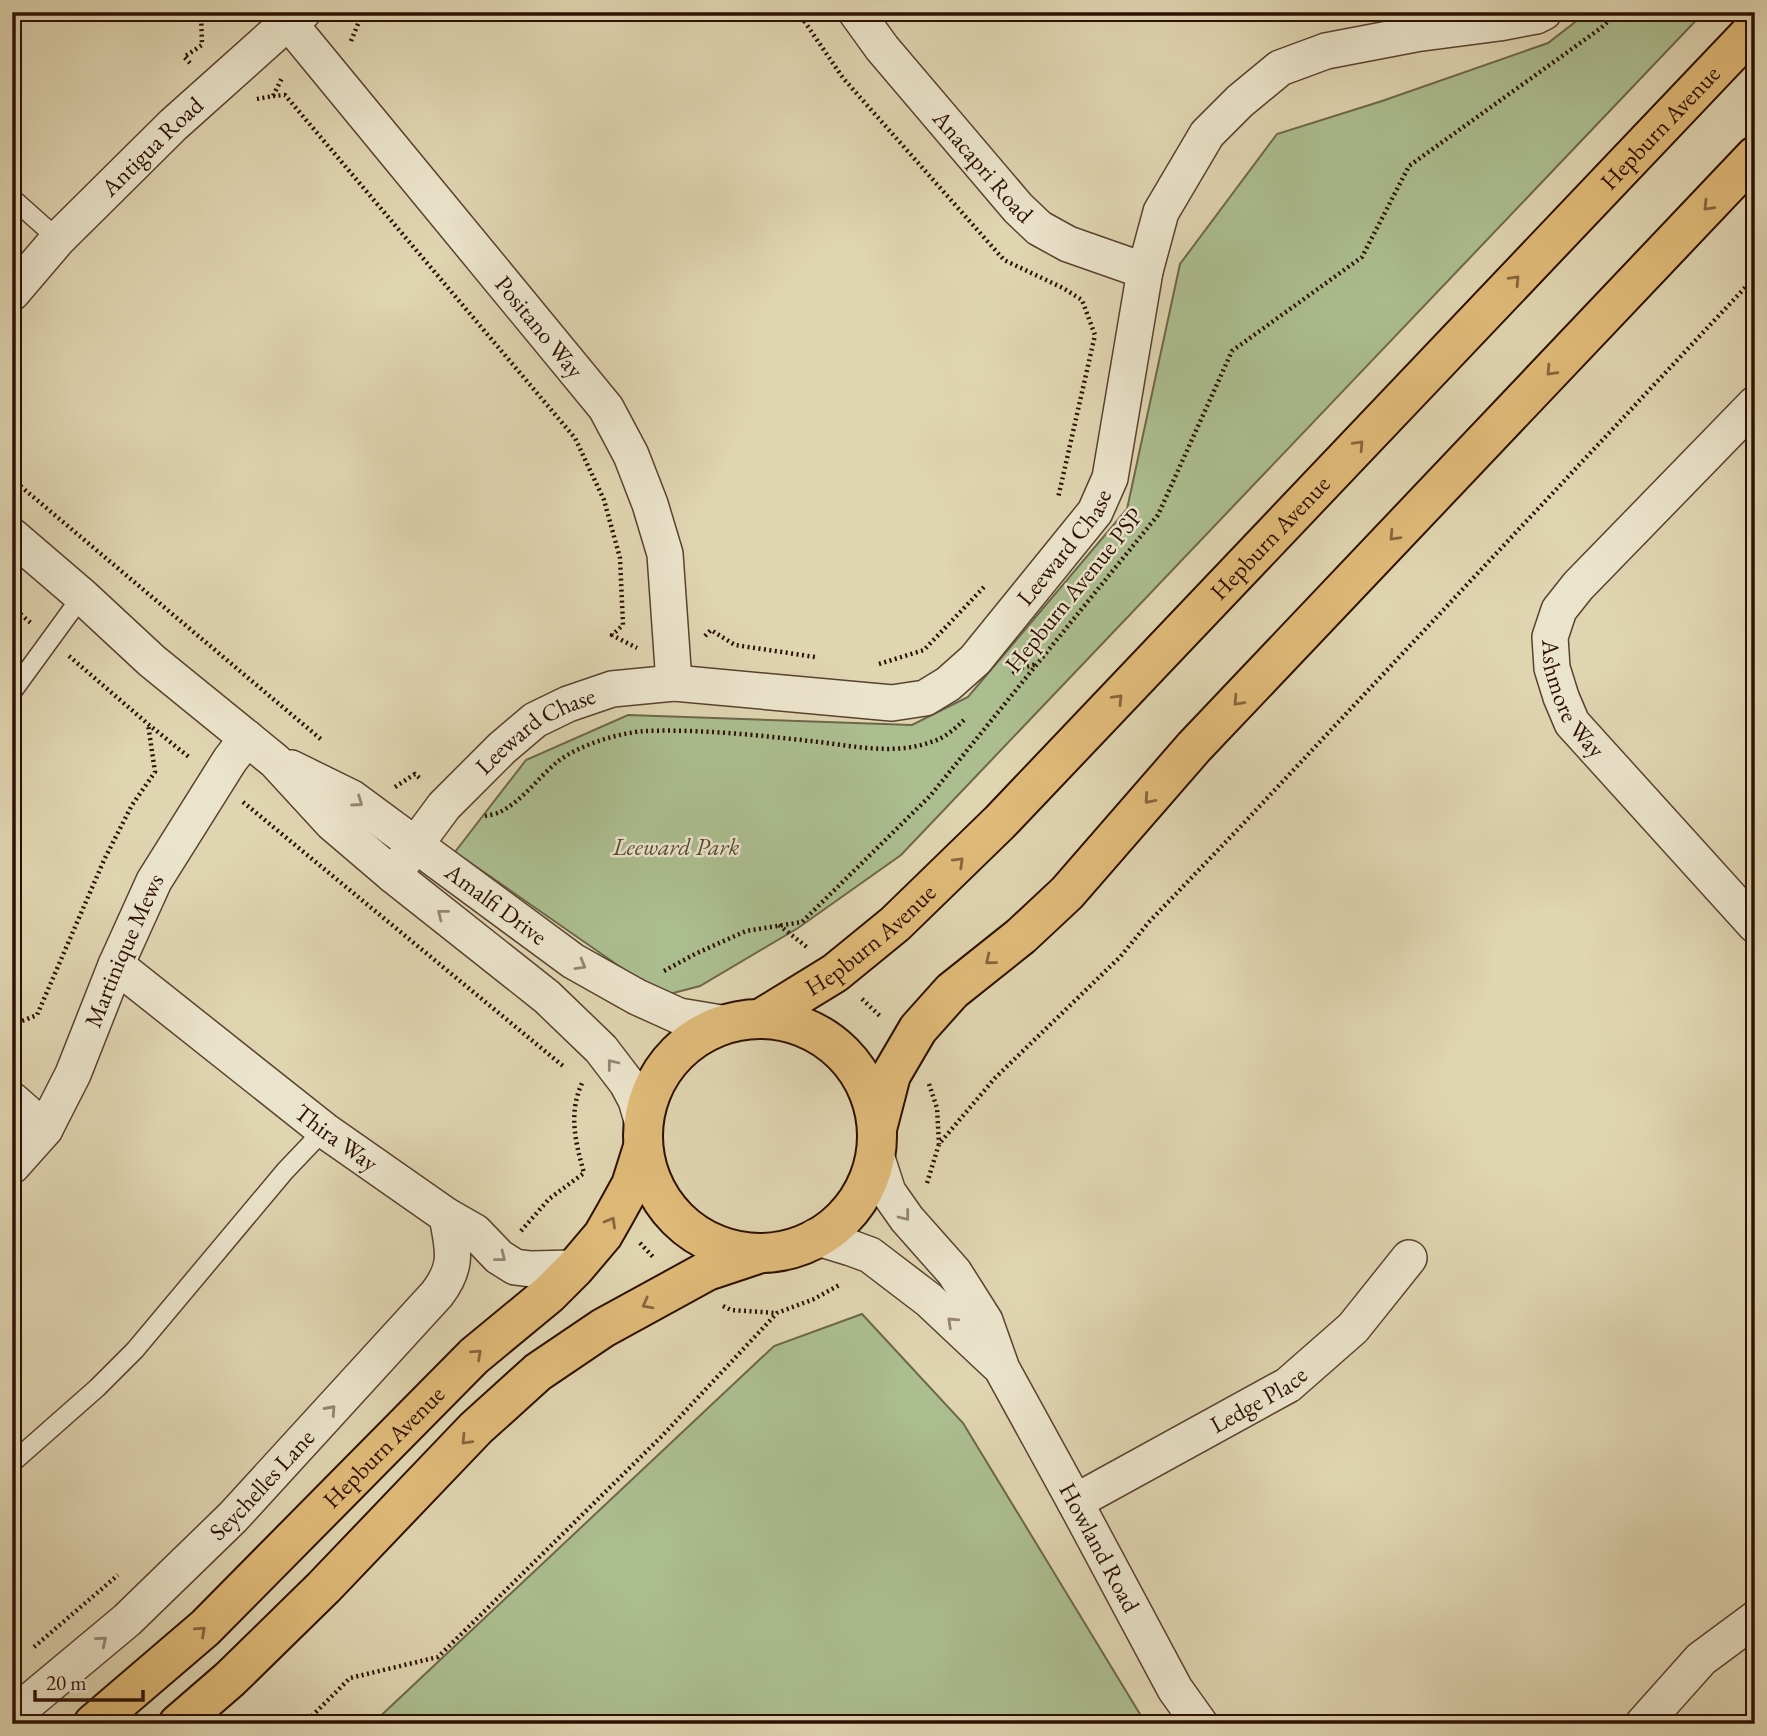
<svg xmlns="http://www.w3.org/2000/svg" width="1767" height="1736" font-family="'EB Garamond',serif">
	<style>
		.green { fill: #acbe90; stroke: #6c674a; stroke-width: 2 }
		.lines { fill: none; stroke-linecap: round; stroke-linejoin: round }
		.lane-casing { stroke: #59412f; stroke-width: 21 }
		.street-casing { stroke: #59412f; stroke-width: 38 }
		.primary-casing { stroke: #2c1004; stroke-width: 42 }
		.path { stroke: #2c1004; stroke-width: 4.5; stroke-dasharray: 2 3.5; stroke-linecap: butt }
		.lane { stroke: #ebe4cc; stroke-width: 18 }
		.street { stroke: #ebe4cc; stroke-width: 35 }
		.primary { stroke: #e0ba78; stroke-width: 38 }
		.oneway { stroke: #86653e }
		.oneway2 { stroke: #958572 }
		.labels { text-anchor: middle; stroke-width: 5; stroke-linejoin: round; paint-order: stroke }
		.street-label { font-size: 24px; fill: #2c1004; stroke: #ebe4cc }
		.park-label { font-size: 24px; font-style: italic; fill: #594d35; stroke: #ebe4cc }
	</style>
	<rect width="100%" height="100%" fill="#e0d5b1"/>
	<filter id="stains"><feTurbulence type="fractalNoise" baseFrequency=".00286" numOctaves="4"/><feColorMatrix values="0 0 0 0 .2 0 0 0 0 .09 0 0 0 0 .02 0 0 0 .5 -.17"/></filter>
	<radialGradient id="worn" r=".72"><stop offset=".6" stop-color="#630" stop-opacity="0"/><stop offset="1" stop-color="#630" stop-opacity=".3"/></radialGradient>
	<g class="green">
		<polygon points="1588,12 1704,12 901,855 798,928 700,986 662,996 455,852 526,760 628,715 912,725 968,697 1127,509 1180,264 1277,134 1382,101 1548,43"/>
		<polygon points="862,1314 963,1423 1146,1724 372,1724 774,1346"/>
	</g>
	<g class="lines">
		<defs>
			<g id="lane">
				<polyline points="12,198 58,239"/>
				<polyline points="12,692 82,596"/>
				<polyline points="12,1463 97,1388 135,1350 285,1171 324,1130"/>
			</g>
			<g id="street">
				<path id="s1" d="M 280,12 L 606,408 L 631,455 L 650,504 L 665,554 L 674,683"/>
				<path id="s2" d="M 856,12 L 882,48 L 1018,208 L 1039,228 L 1068,244 L 1145,271"/>
				<path id="s3" d="M 12,293 L 58,239 L 173,125 L 288,22 L 303,12"/>
				<path id="s4" d="M 1755,404 L 1578,586 L 1559,610 L 1550,637 L 1552,668 L 1561,697 L 1572,723 L 1755,925"/>
				<polyline points="12,536 82,596 152,661 275,761 332,823 393,875 547,997 601,1049 627,1083 636,1100 643,1124"/>
				<path id="s5" d="M 291,768 L 352,798 L 573,961 L 637,997 L 679,1016 L 727,1024"/>
				<path id="s6" d="M 393,875 L 444,806 L 502,748 L 535,720 L 568,704 L 612,689 L 674,683 L 892,703 L 925,698 L 948,684 L 975,660 L 1095,512 L 1110,478 L 1145,271 L 1161,212 L 1207,134 L 1240,101 L 1280,68 L 1326,51 L 1415,34 L 1499,23 L 1536,16 L 1544,12"/>
				<path id="s7" d="M 116,965 L 324,1130 L 447,1216 L 475,1232 L 499,1257 L 515,1267 L 531,1269 L 575,1268"/>
				<polyline points="12,1100 45,1129"/>
				<path id="s8" d="M 876,1155 L 888,1192 L 907,1219 L 954,1272 L 985,1321 L 1002,1369 L 1075,1502 L 1175,1689 L 1200,1724"/>
				<path id="s9" d="M 12,1166 L 45,1129 L 73,1074 L 116,965 L 154,881 L 230,760 L 247,738"/>
				<polyline points="815,1237 851,1248 870,1255 929,1300 997,1364"/>
				<path id="s10" d="M 1075,1502 L 1288,1385 L 1353,1328 L 1409,1258"/>
				<path id="s11" d="M 12,1716 L 127,1620 L 233,1517 L 437,1294 C 459,1265 453,1250 447,1216"/>
				<polyline points="1643,1724 1701,1659 1755,1619"/>
			</g>
			<g id="primary">
				<path id="s12" d="M 760,1019 L 835,973 L 895,924 L 1000,822 L 1755,28"/>
				<circle cx="760" cy="1136" r="117"/>
				<polyline points="877,1129 891,1075 918,1029 952,991 1021,936 1067,893 1194,747 1755,156"/>
				<path id="s13" d="M 93,1724 L 205,1628 L 474,1356 L 549,1294 L 575,1268 L 603,1235 L 615,1214 L 631,1185 L 643,1147"/>
				<polyline points="178,1724 230,1679 324,1587 476,1428 538,1372 603,1328 707,1271 761,1253"/>
			</g>
		</defs>
		<use href="#lane" class="lane-casing"/>
		<use href="#street" class="street-casing"/>
		<use href="#primary" class="primary-casing"/>
		<g class="path">
			<polyline points="798,12 843,78 1004,260 1063,288 1082,300 1095,335 1058,498"/>
			<polyline points="351,41 363,12"/>
			<polyline points="190,63 184,57 202,45 201,12"/>
			<polyline points="273,96 285,95 575,438 604,500 620,558 623,625 612,635 637,648"/>
			<polyline points="257,99 273,96 282,78"/>
			<polyline points="12,479 323,741"/>
			<polyline points="12,607 31,623"/>
			<polyline points="705,636 711,630 735,645 815,657"/>
			<polyline points="69,656 148,724"/>
			<polyline points="879,664 924,650 984,587"/>
			<polyline points="1013,674 1018,669 1037,664"/>
			<polyline points="395,787 415,774 422,780"/>
			<polyline points="243,802 563,1066"/>
			<path d="M 485,816 C 490,815 496,814 500,812 C 522,801 538,778 556,763 C 578,745 618,733 645,731 C 700,729 756,735 810,741 C 849,745 893,756 931,742 C 945,738 956,728 966,718"/>
			<polyline points="779,925 808,948"/>
			<polyline points="664,971 695,954 746,931 802,922 930,796 1158,515 1232,351 1362,257 1409,166 1601,28 1618,12"/>
			<polyline points="862,999 881,1017"/>
			<polyline points="12,1025 37,1015 104,860 132,805 155,772 148,724 190,758"/>
			<polyline points="12,1043 16,1066"/>
			<polyline points="929,1084 937,1108 939,1144"/>
			<polyline points="927,1183 939,1144 995,1078 1120,957 1149,922 1242,825 1755,277"/>
			<path d="M 521,1231 L 549,1199 L 584,1173 C 575,1141 568,1112 583,1081"/>
			<polyline points="640,1243 653,1257"/>
			<polyline points="723,1306 731,1310 776,1313"/>
			<polyline points="34,1647 118,1575"/>
			<polyline points="304,1724 350,1678 438,1657 662,1436 777,1313 814,1299 841,1284"/>
		</g>
		<use href="#lane" class="lane"/>
		<use href="#street" class="street"/>
		<use href="#primary" class="primary"/>
	</g>
	<defs><path id="oneway-chevron" d="M-2-3.5L2.5 0L-2 3.5" fill="none" stroke-width="1.6" stroke-linecap="round" stroke-linejoin="round" transform="scale(1.75)"/></defs>
	<g class="oneway">
		<use href="#oneway-chevron" transform="translate(1708 206) rotate(134)"/>
		<use href="#oneway-chevron" transform="translate(1515 280) rotate(-47)"/>
		<use href="#oneway-chevron" transform="translate(1551 371) rotate(133)"/>
		<use href="#oneway-chevron" transform="translate(1359 445) rotate(-47)"/>
		<use href="#oneway-chevron" transform="translate(1394 536) rotate(133)"/>
		<use href="#oneway-chevron" transform="translate(1118 699) rotate(-46)"/>
		<use href="#oneway-chevron" transform="translate(1238 701) rotate(133)"/>
		<use href="#oneway-chevron" transform="translate(1149 799) rotate(131)"/>
		<use href="#oneway-chevron" transform="translate(959 862) rotate(-44)"/>
		<use href="#oneway-chevron" transform="translate(990 960) rotate(141)"/>
		<use href="#oneway-chevron" transform="translate(611 1222) rotate(-60)"/>
		<use href="#oneway-chevron" transform="translate(647 1304) rotate(152)"/>
		<use href="#oneway-chevron" transform="translate(477 1354) rotate(-42)"/>
		<use href="#oneway-chevron" transform="translate(466 1440) rotate(134)"/>
		<use href="#oneway-chevron" transform="translate(201 1631) rotate(-42)"/>
	</g>
	<g class="oneway2">
		<use href="#oneway-chevron" transform="translate(358 802) rotate(35)"/>
		<use href="#oneway-chevron" transform="translate(442 914) rotate(-142)"/>
		<use href="#oneway-chevron" transform="translate(581 965) rotate(30)"/>
		<use href="#oneway-chevron" transform="translate(612 1064) rotate(-128)"/>
		<use href="#oneway-chevron" transform="translate(905 1216) rotate(52)"/>
		<use href="#oneway-chevron" transform="translate(501 1257) rotate(38)"/>
		<use href="#oneway-chevron" transform="translate(952 1322) rotate(-137)"/>
		<use href="#oneway-chevron" transform="translate(331 1410) rotate(-48)"/>
		<use href="#oneway-chevron" transform="translate(102 1641) rotate(-40)"/>
	</g>
	<g class="labels">
		<g class="street-label">
			<text dy="8" stroke="none"><textPath href="#s12" startOffset="1270">Hepburn Avenue</textPath></text>
			<text dy="8" stroke="none"><textPath href="#s3" startOffset="203">Antigua Road</textPath></text>
			<text dy="8" stroke="none"><textPath href="#s2" startOffset="200">Anacapri Road</textPath></text>
			<text dy="8" stroke="none"><textPath href="#s1" startOffset="408">Positano Way</textPath></text>
			<text dy="8" stroke="none"><textPath href="#s12" startOffset="704">Hepburn Avenue</textPath></text>
			<text dy="8" stroke="none"><textPath href="#s6" startOffset="816">Leeward Chase</textPath></text>
			<text transform="translate(1074 590) rotate(-51)" y="8">Hepburn Avenue PSP</text>
			<text dy="8" stroke="none"><textPath href="#s4" startOffset="380">Ashmore Way</textPath></text>
			<text dy="8" stroke="none"><textPath href="#s6" startOffset="206">Leeward Chase</textPath></text>
			<text dy="8" stroke="none"><textPath href="#s5" startOffset="247">Amalfi Drive</textPath></text>
			<text dy="8" stroke="none"><textPath href="#s12" startOffset="136">Hepburn Avenue</textPath></text>
			<text dy="8" stroke="none"><textPath href="#s9" startOffset="245">Martinique Mews</textPath></text>
			<text dy="8" stroke="none"><textPath href="#s7" startOffset="280">Thira Way</textPath></text>
			<text dy="8" stroke="none"><textPath href="#s10" startOffset="210">Ledge Place</textPath></text>
			<text dy="8" stroke="none"><textPath href="#s13" startOffset="402">Hepburn Avenue</textPath></text>
			<text dy="8" stroke="none"><textPath href="#s11" startOffset="341">Seychelles Lane</textPath></text>
			<text dy="8" stroke="none"><textPath href="#s8" startOffset="455">Howland Road</textPath></text>
		</g>
		<g class="park-label">
			<text x="676" y="855">Leeward Park</text>
		</g>
	</g>
	<rect width="1767" height="1736" fill="none" stroke="#e0d5b1" stroke-width="42"/>
	<rect x="14" y="14" width="1739" height="1708" fill="none" stroke="#2c1004" stroke-width="3.5"/>
	<rect x="21" y="21" width="1725" height="1694" fill="none" stroke="#2c1004" stroke-width="2"/>
	<path d="M35 1690v10h108v-10" fill="none" stroke="#2c1004" stroke-width="3.5"/>
	<text x="46" y="1690" font-size="21" fill="#2c1004" stroke="#ebe4cc" stroke-width="5" paint-order="stroke">20 m</text>
	<rect width="100%" height="100%" filter="url(#stains)"/>
	<rect width="100%" height="100%" fill="url(#worn)"/>
</svg>
